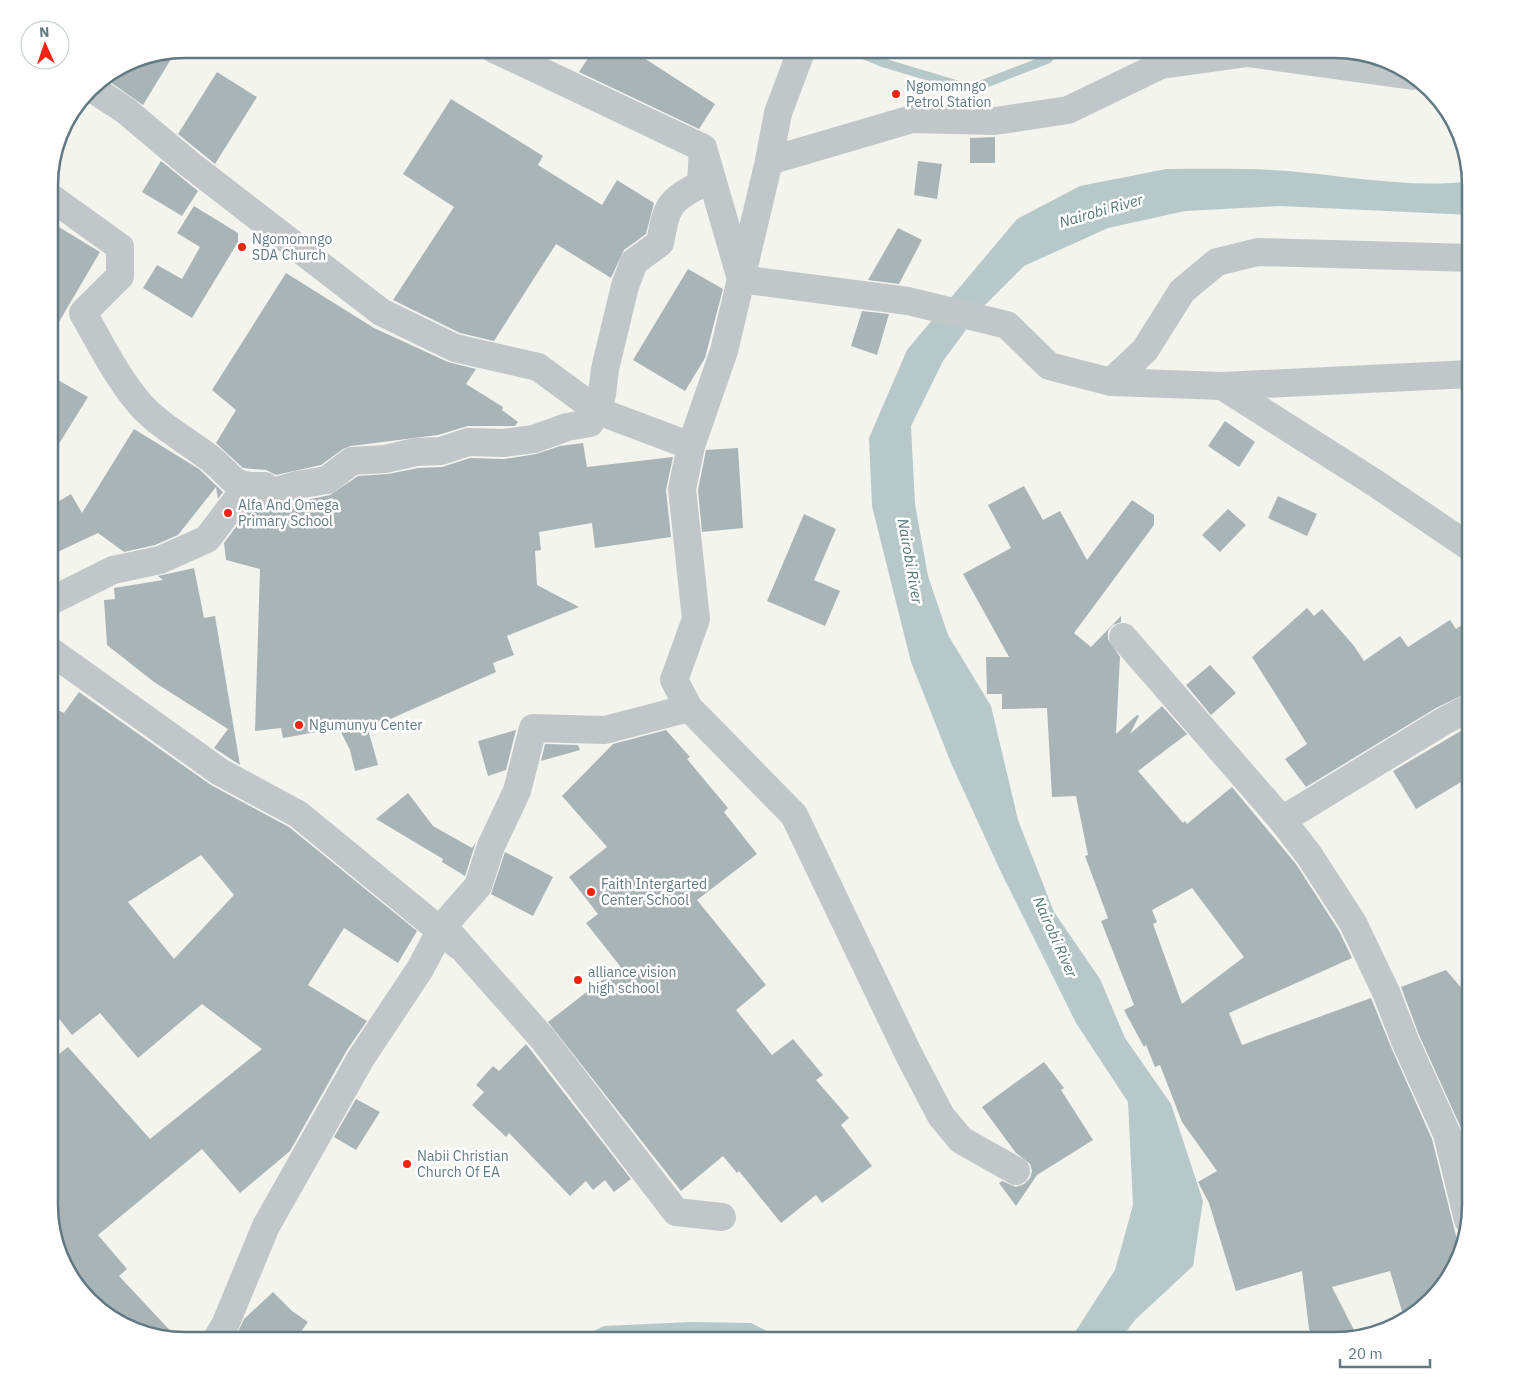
<svg xmlns="http://www.w3.org/2000/svg" width="1520" height="1389" font-family="'IBM Plex Sans',sans-serif">
	<style>
		.water { fill: #b7c8ca }
		.lines { fill: none; stroke-linecap: round; stroke-linejoin: round }
		.stream { stroke: #b7c8ca; stroke-width: 9 }
		.building { fill: #a9b4b7; fill-rule: evenodd }
		.street { stroke: #c1c6c8; stroke-width: 28 }
		.poi-dot { fill: #f32211; stroke: #fff; stroke-width: 2 }
		.labels { text-anchor: middle; stroke-width: 5; stroke-linejoin: round; paint-order: stroke }
		.poi-label { font-size: 14px; fill: #607983; stroke: #fff; text-anchor: start }
		.water-label { font-size: 15px; font-style: italic; fill: #57767a; stroke: #fff }
		.rim { fill: none; stroke: #607983; stroke-width: 2.5 }
	</style>
	<rect width="100%" height="100%" fill="#f4f4ef"/>
	<g class="water">
		<path d="M 1166,169 C 1206,169 1248,168 1288,171 C 1348,176 1411,189 1471,181 L 1471,215 L 1280,206 L 1185,211 L 1108,228 L 1024,266 L 983,307 L 943,361 L 911,426 L 915,504 L 928,576 L 948,635 L 991,706 L 1018,820 L 1054,912 L 1100,979 L 1125,1038 L 1171,1104 L 1203,1201 L 1193,1266 L 1135,1320 L 1120,1340 L 1070,1340 L 1115,1270 L 1133,1205 L 1128,1102 L 1076,1023 L 999,868 L 951,763 L 911,662 L 872,506 L 869,438 L 907,350 L 1017,219 L 1080,186 Z"/>
		<polygon points="691,1322 751,1323 785,1340 575,1340 604,1326"/>
	</g>
	<g class="lines">
		<polyline class="stream" points="850,49 884,63 971,89 1048,59 1057,49"/>
	</g>
	<g class="building">
		<polygon points="594,49 630,49 715,104 699,129 579,72"/>
		<polygon points="176,51 143,105 103,77 133,59"/>
		<polygon points="217,72 257,97 215,164 178,134"/>
		<polygon points="451,99 543,156 538,165 602,205 617,180 654,203 646,234 624,250 611,278 556,244 494,341 460,333 393,300 454,207 403,174"/>
		<polygon points="995,137 995,163 970,163 970,138"/>
		<polygon points="161,161 198,191 182,216 142,192"/>
		<polygon points="918,161 942,164 937,199 914,195"/>
		<polygon points="194,206 238,233 238,242 192,318 143,288 157,265 182,279 200,247 177,233"/>
		<polygon points="49,221 100,252 49,339"/>
		<polygon points="898,228 922,240 899,284 868,280"/>
		<polygon points="688,269 723,289 705,358 685,391 633,360"/>
		<polygon points="286,273 374,328 448,362 476,369 466,384 503,407 502,410 518,422 515,426 468,426 438,435 351,446 343,449 321,465 276,475 266,470 243,468 216,443 236,410 212,390"/>
		<polygon points="862,311 889,314 877,355 851,346"/>
		<polygon points="49,375 88,397 49,460"/>
		<polygon points="1225,421 1255,442 1239,467 1208,446"/>
		<polygon points="134,429 199,469 223,492 218,499 216,487 178,535 155,545 124,552 98,533 49,556 49,507 71,494 82,513"/>
		<polygon points="583,443 587,467 673,457 666,490 671,537 595,548 592,523 539,532 541,550 535,551 537,585 579,607 507,636 514,655 493,663 496,672 368,729 378,765 355,771 350,750 339,728 283,738 281,728 255,731 260,569 226,560 224,543 247,512 330,495 358,476 388,474 418,468 442,467 470,458 504,459 536,454 560,446"/>
		<polygon points="738,448 743,528 702,532 698,490 706,450"/>
		<path d="M 1024,486 L 1043,520 L 1060,511 L 1087,560 L 1132,500 L 1154,515 L 1154,525 L 1074,633 L 1091,647 L 1121,616 L 1121,622 L 1113,625 L 1108,631 L 1108,639 L 1120,657 L 1116,734 L 1137,715 L 1139,716 L 1130,734 L 1162,706 L 1187,734 L 1138,771 L 1183,823 L 1185,821 L 1187,824 L 1232,787 L 1296,864 L 1339,931 L 1352,958 L 1229,1013 L 1242,1045 L 1371,998 L 1391,1047 L 1432,1139 L 1461,1256 L 1431,1301 L 1404,1318 L 1390,1271 L 1332,1287 L 1357,1336 L 1335,1340 L 1315,1340 L 1309,1329 L 1302,1271 L 1236,1291 L 1209,1203 L 1198,1182 L 1217,1171 L 1182,1122 L 1160,1065 L 1155,1067 L 1146,1045 L 1144,1047 L 1124,1010 L 1134,1005 L 1101,921 L 1108,918 L 1085,856 L 1088,855 L 1076,796 L 1052,797 L 1047,708 L 1002,709 L 1002,694 L 987,694 L 986,657 L 1009,657 L 963,574 L 1011,548 L 988,505 ZM 1192,888 L 1244,957 L 1182,1004 L 1153,924 L 1157,922 L 1152,910 Z"/>
		<polygon points="1278,496 1317,514 1307,536 1268,518"/>
		<polygon points="1228,509 1246,525 1220,552 1202,535"/>
		<polygon points="804,514 836,529 814,580 840,591 825,626 767,601"/>
		<polygon points="194,568 204,618 215,616 240,765 214,748 228,729 154,682 107,645 104,600 115,599 114,588 163,580 158,576"/>
		<polygon points="1307,608 1314,616 1322,609 1354,646 1364,661 1400,636 1408,647 1450,620 1456,629 1471,619 1471,691 1436,708 1306,787 1285,759 1307,744 1252,657"/>
		<polygon points="1210,665 1236,693 1211,715 1186,685"/>
		<path d="M 79,692 L 211,785 L 289,827 L 417,931 L 398,963 L 344,928 L 308,985 L 367,1021 L 347,1050 L 290,1151 L 240,1193 L 202,1149 L 98,1235 L 127,1269 L 119,1276 L 178,1339 L 133,1330 L 88,1300 L 59,1256 L 49,1213 L 49,1062 L 68,1047 L 150,1139 L 262,1049 L 202,1004 L 138,1058 L 100,1013 L 72,1035 L 49,1006 L 49,724 L 58,710 L 64,713 ZM 201,855 L 234,895 L 174,959 L 128,902 Z"/>
		<polygon points="1471,725 1471,776 1416,809 1393,771"/>
		<polygon points="516,730 506,770 488,776 478,741"/>
		<polygon points="666,730 690,757 687,759 728,808 724,812 757,854 697,900 766,985 736,1010 772,1055 793,1039 823,1075 816,1080 849,1118 841,1125 872,1166 822,1203 816,1195 781,1223 739,1171 737,1173 723,1156 681,1191 548,1022 620,966 586,923 598,914 569,877 607,847 562,796 613,744"/>
		<polygon points="545,744 578,745 580,750 541,761"/>
		<polygon points="408,793 433,826 472,848 476,842 465,876 442,862 443,859 376,819"/>
		<polygon points="505,852 553,877 533,916 491,894"/>
		<polygon points="1446,970 1471,999 1471,1167 1461,1128 1419,1035 1401,987"/>
		<polygon points="526,1044 631,1179 614,1192 605,1180 593,1190 586,1181 570,1196 509,1133 506,1137 472,1105 484,1092 476,1085 493,1066 499,1071"/>
		<polygon points="1044,1062 1064,1088 1061,1090 1093,1140 1037,1175 1016,1206 999,1183 1002,1181 1016,1187 1024,1184 1030,1178 1032,1171 1030,1164 1016,1153 982,1107"/>
		<polygon points="356,1099 380,1112 356,1150 334,1137"/>
		<polygon points="273,1292 292,1311 308,1322 295,1340 234,1340 244,1319"/>
	</g>
	<g class="lines">
		<g class="street">
			<polyline points="494,49 703,148"/>
			<polyline points="91,88 125,110 188,163 381,312 455,348 538,367 598,411 691,446"/>
			<polyline points="769,161 912,119 995,121 1068,110 1161,65 1248,53 1413,76"/>
			<path d="M 49,196 L 120,247 L 120,276 L 83,313 C 100,343 117,377 139,403 C 159,426 188,441 211,459 C 236,479 229,487 265,486"/>
			<polyline points="1111,382 1145,350 1182,291 1217,262 1258,252 1471,258"/>
			<polyline points="1222,386 1375,483 1471,548"/>
			<path d="M 49,602 L 113,570 L 160,560 L 207,539 L 239,497 L 270,493 L 297,485 L 327,480 L 352,461 L 385,459 L 416,452 L 441,451 L 468,442 L 504,443 L 534,439 L 567,427 L 590,423 L 598,411 L 602,394 L 605,369 L 625,286 L 634,262 L 660,243 C 667,206 667,202 701,184 L 703,148 L 741,279 L 908,301 L 1007,325 L 1049,366 L 1111,382 L 1222,386 L 1471,374"/>
			<polyline points="1123,637 1282,820 1309,855 1353,923 1386,992 1405,1041 1447,1134 1468,1220"/>
			<polyline points="49,650 220,772 298,814 459,946 443,926 543,1039 676,1212 722,1217"/>
			<polyline points="689,708 794,815 909,1055 941,1116 961,1140 1016,1171"/>
			<polyline points="1282,820 1444,721 1471,707"/>
			<polyline points="216,1340 225,1325 266,1226 361,1058 420,969 443,926 478,886 491,846 517,791 533,728 605,730 689,708 674,680 696,619 682,489 691,446 724,351 769,161 778,113 802,49"/>
		</g>
	</g>
	<g class="poi-dot">
		<circle cx="896" cy="94" r="5"/>
		<circle cx="242" cy="247" r="5"/>
		<circle cx="228" cy="513" r="5"/>
		<circle cx="299" cy="725" r="5"/>
		<circle cx="591" cy="892" r="5"/>
		<circle cx="578" cy="980" r="5"/>
		<circle cx="407" cy="1164" r="5"/>
	</g>
	<g class="labels">
		<g class="poi-label">
			<text x="906" y="91">Ngomomngo<tspan x="906" dy="16">Petrol Station</tspan></text>
			<text x="252" y="244">Ngomomngo<tspan x="252" dy="16">SDA Church</tspan></text>
			<text x="238" y="510">Alfa And Omega<tspan x="238" dy="16">Primary School</tspan></text>
			<text x="309" y="730">Ngumunyu Center</text>
			<text x="601" y="889">Faith Intergarted<tspan x="601" dy="16">Center School</tspan></text>
			<text x="588" y="977">alliance vision<tspan x="588" dy="16">high school</tspan></text>
			<text x="417" y="1161">Nabii Christian<tspan x="417" dy="16">Church Of EA</tspan></text>
		</g>
		<g class="water-label">
			<text transform="translate(1101 211) rotate(-16)" y="5">Nairobi River</text>
			<text transform="translate(910 561) rotate(80)" y="5">Nairobi River</text>
			<text transform="translate(1055 937) rotate(66)" y="5">Nairobi River</text>
		</g>
	</g>
	<path d="M0 0H1520V1389H0ZM185 58H1335A127 127 0 0 1 1462 185V1205A127 127 0 0 1 1335 1332H185A127 127 0 0 1 58 1205V185A127 127 0 0 1 185 58Z" fill="#fff" fill-rule="evenodd"/>
	<path class="rim" d="M185 58H1335A127 127 0 0 1 1462 185V1205A127 127 0 0 1 1335 1332H185A127 127 0 0 1 58 1205V185A127 127 0 0 1 185 58Z"/>
	<g transform="translate(45 45) rotate(357)"><circle r="24" fill="#ffffff" stroke="#bfc9cd"/>
	<path d="M0-4L9 19L0 12L-9 19Z" fill="#f32211"/>
	<text y="-8" font-size="14" font-weight="bold" text-anchor="middle" fill="#607983">N</text>
	</g>
	<path d="M1340 1359v8h90v-8" fill="none" stroke="#607983" stroke-width="2.5"/>
	<text x="1348" y="1359" font-size="15" fill="#607983" stroke="#ffffff" stroke-width="4" paint-order="stroke">20 m</text>
</svg>
